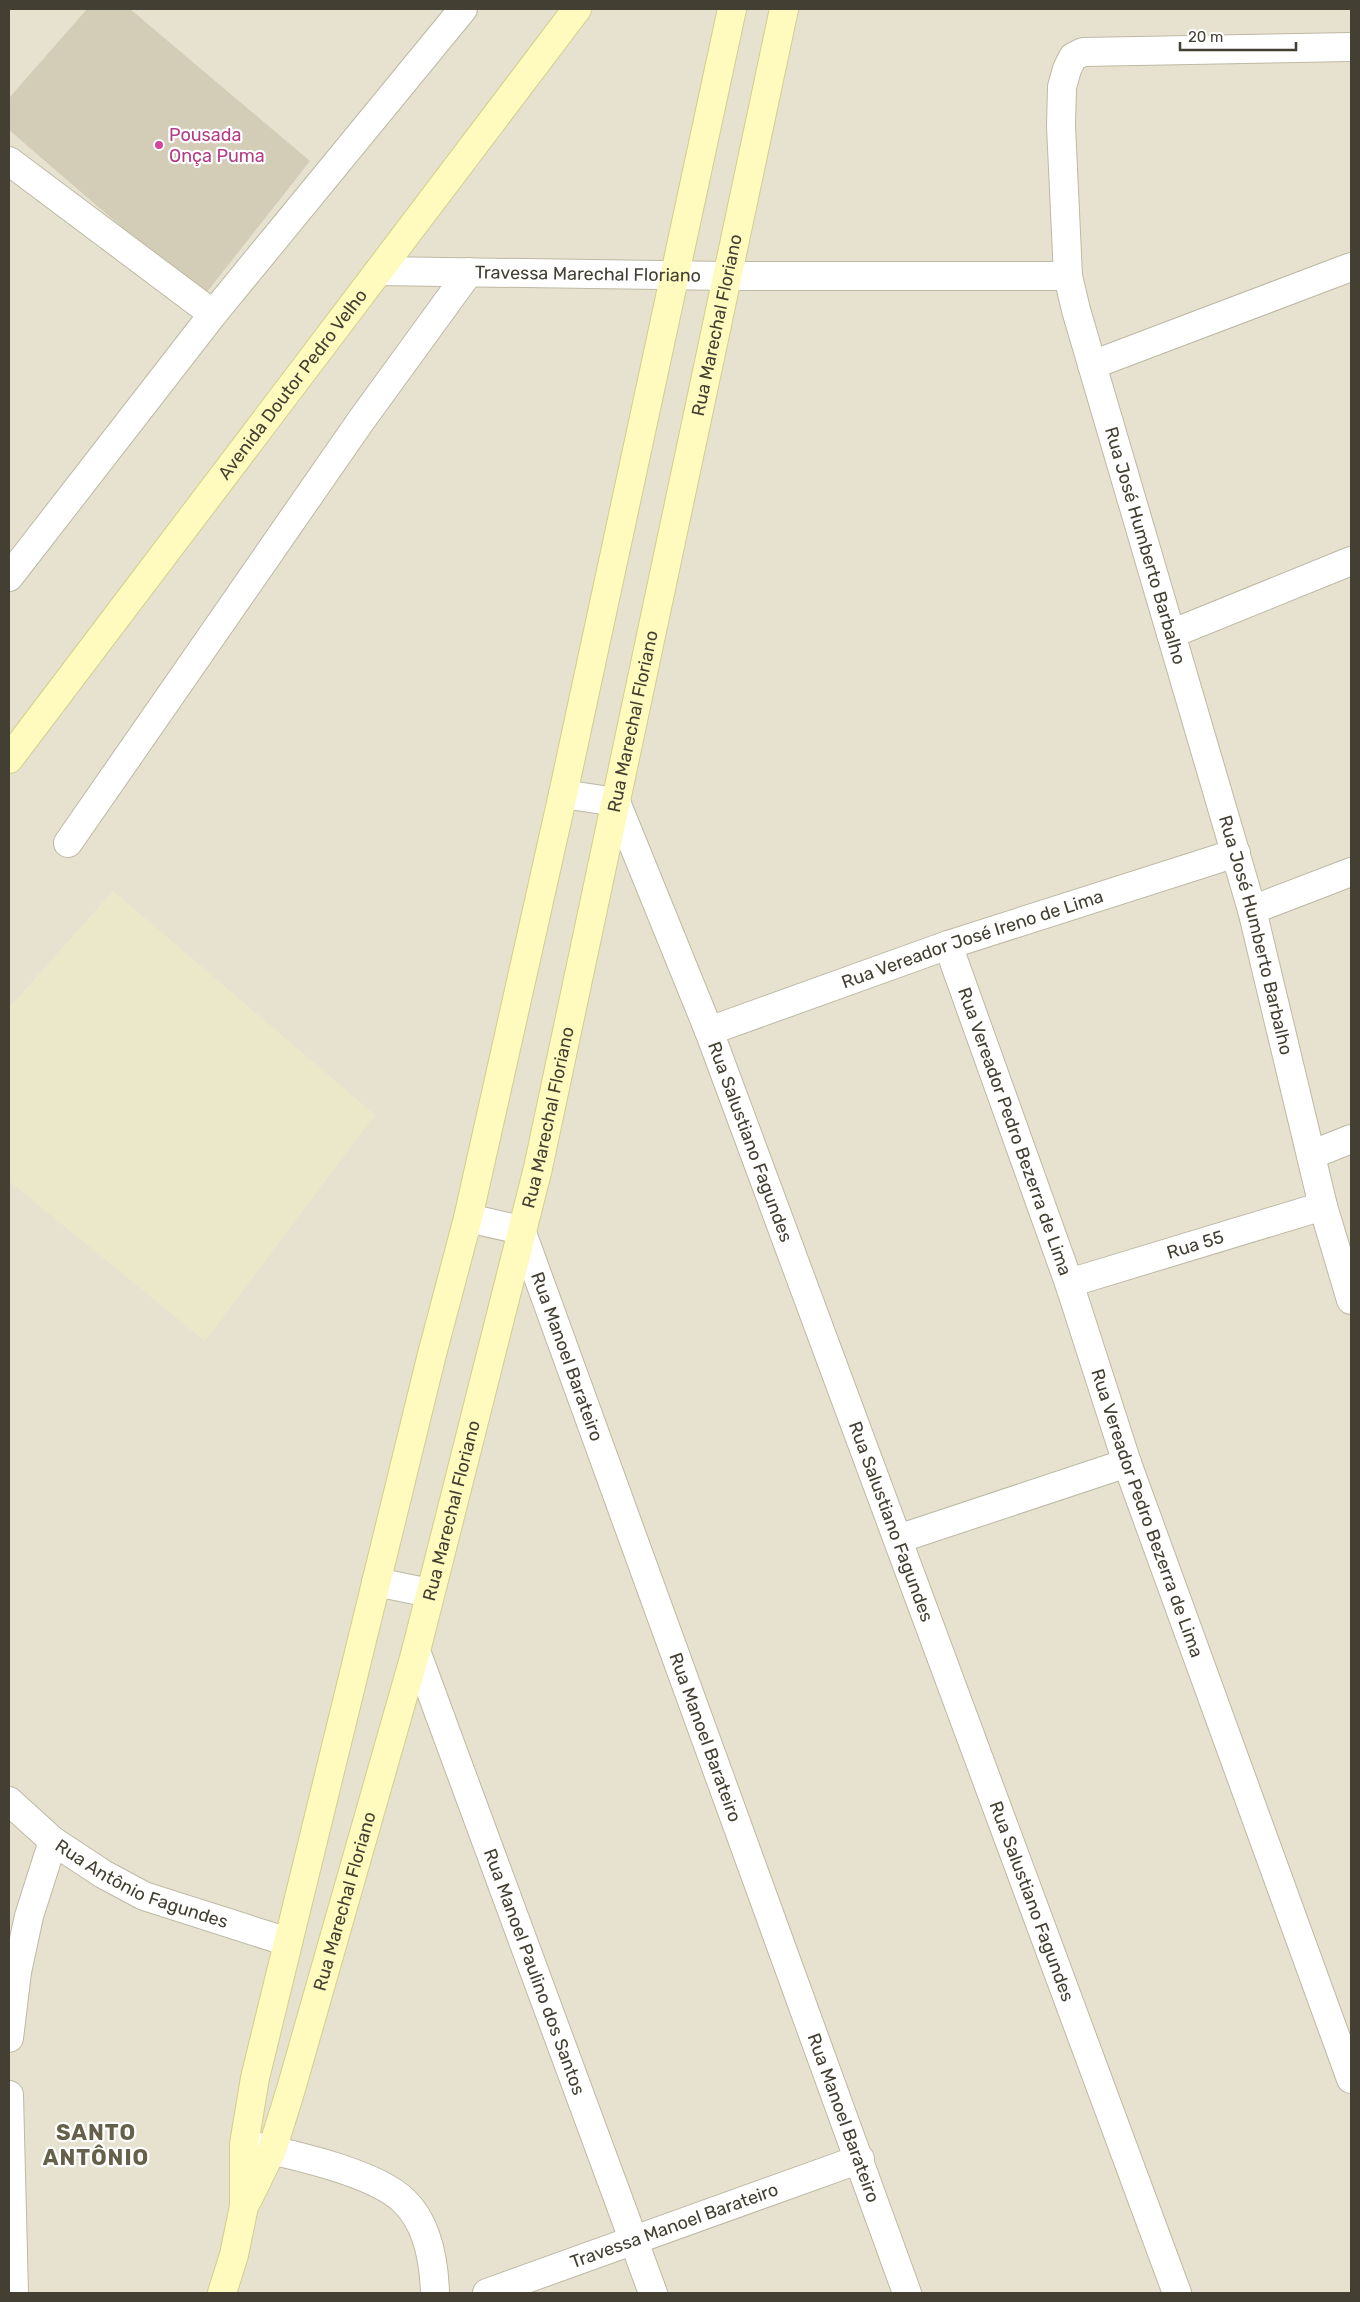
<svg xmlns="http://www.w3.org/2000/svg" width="1360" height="2302" font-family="Rubik,sans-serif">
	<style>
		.residential { fill: #e6e2cf }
		.education { fill: #ebe8ca }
		.building { fill: #d3cdb7 }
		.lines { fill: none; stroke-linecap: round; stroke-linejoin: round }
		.street-casing { stroke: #bdb9a4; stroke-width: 30 }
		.secondary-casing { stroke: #d3ce8f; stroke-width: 30 }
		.street { stroke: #fff; stroke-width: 28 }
		.secondary { stroke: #fffabe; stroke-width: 28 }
		.hotel-dot { fill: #d1479c; stroke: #fff; stroke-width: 2 }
		.labels { text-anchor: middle; stroke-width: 4.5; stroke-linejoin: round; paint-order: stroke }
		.hotel-label { font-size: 18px; fill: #b23c85; stroke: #fff; text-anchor: start }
		.street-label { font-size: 18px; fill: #433f32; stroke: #fff }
		.district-label { font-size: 22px; font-weight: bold; letter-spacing: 1px; fill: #665f49; stroke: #fff }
	</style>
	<rect width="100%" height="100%" fill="#f1efe1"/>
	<rect class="residential" x="9" y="9" width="1342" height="2284"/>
	<polygon class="education" points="113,891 375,1115 205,1341 9,1181 9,1008"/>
	<polygon class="building" points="87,9 130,9 310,161 203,297 9,130 9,98"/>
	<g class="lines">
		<defs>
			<g id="street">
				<path id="s1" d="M 1351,47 L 1083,52 L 1073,57 L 1067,69 L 1062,87 L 1061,126 L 1068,276 L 1076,310 L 1252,910 L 1323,1206 L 1351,1300"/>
				<polyline points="9,161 213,314"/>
				<path id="s2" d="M 379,271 L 727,276 L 1068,276"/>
				<polyline points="1092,365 1351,267"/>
				<polyline points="9,577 213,314 463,9"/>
				<polyline points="1171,634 1351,561"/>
				<path id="s3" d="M 563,794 L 616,802 L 709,1031 L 1177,2293"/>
				<polyline points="68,843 360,422 469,272"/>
				<polyline points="1252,910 1351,872"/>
				<path id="s4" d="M 948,945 L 1069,1283 L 1127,1463 L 1351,2079"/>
				<path id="s5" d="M 709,1031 L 948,945 L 1236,853"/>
				<polyline points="1311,1155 1351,1139"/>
				<path id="s6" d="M 468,1218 L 521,1230 L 907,2293"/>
				<path id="s7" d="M 1069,1283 L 1323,1206"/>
				<polyline points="898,1539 1127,1463"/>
				<polyline points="376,1582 430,1593"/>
				<path id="s8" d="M 416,1651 L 653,2293"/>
				<path id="s9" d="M 9,1801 L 53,1841 L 103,1874 L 144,1896 L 288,1942"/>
				<polyline points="9,2038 17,1972 29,1916 53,1841"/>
				<polyline points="9,2095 14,2293"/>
				<path d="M 249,2145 C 289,2154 375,2172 404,2201 C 428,2224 434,2261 435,2293"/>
				<path id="s10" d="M 487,2293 L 860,2159"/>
			</g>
			<g id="secondary">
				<path id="s11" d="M 9,759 L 577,9"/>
				<path id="s12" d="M 247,2201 L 272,2150 L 291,2089 L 416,1651 L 538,1168 L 784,9"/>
				<polyline points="222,2293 234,2255 244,2206 244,2144 255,2078 431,1358 468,1218 563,794 732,9"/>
			</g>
		</defs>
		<use href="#street" class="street-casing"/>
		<use href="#secondary" class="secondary-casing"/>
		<use href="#street" class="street"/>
		<use href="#secondary" class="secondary"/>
	</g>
	<circle class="hotel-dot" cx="159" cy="145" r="5"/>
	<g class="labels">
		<g class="hotel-label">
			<text x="169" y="141">Pousada<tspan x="169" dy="21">Onça Puma</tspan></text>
		</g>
		<g class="street-label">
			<text dy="6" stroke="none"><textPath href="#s2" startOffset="209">Travessa Marechal Floriano</textPath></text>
			<text dy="6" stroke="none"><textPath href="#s12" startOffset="1936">Rua Marechal Floriano</textPath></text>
			<text dy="6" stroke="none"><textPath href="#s11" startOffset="470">Avenida Doutor Pedro Velho</textPath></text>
			<text dy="6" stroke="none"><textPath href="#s1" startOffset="781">Rua José Humberto Barbalho</textPath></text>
			<text dy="6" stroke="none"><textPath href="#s12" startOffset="1531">Rua Marechal Floriano</textPath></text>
			<text dy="6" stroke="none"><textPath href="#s1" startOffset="1186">Rua José Humberto Barbalho</textPath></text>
			<text dy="6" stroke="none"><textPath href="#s5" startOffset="279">Rua Vereador José Ireno de Lima</textPath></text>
			<text dy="6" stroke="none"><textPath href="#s12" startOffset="1126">Rua Marechal Floriano</textPath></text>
			<text dy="6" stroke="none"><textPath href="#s4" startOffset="198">Rua Vereador Pedro Bezerra de Lima</textPath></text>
			<text dy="6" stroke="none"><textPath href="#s3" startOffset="419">Rua Salustiano Fagundes</textPath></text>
			<text dy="6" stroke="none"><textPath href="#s7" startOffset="132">Rua 55</textPath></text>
			<text dy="6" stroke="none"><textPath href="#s6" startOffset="189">Rua Manoel Barateiro</textPath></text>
			<text dy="6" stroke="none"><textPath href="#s12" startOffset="721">Rua Marechal Floriano</textPath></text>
			<text dy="6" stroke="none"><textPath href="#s4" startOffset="602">Rua Vereador Pedro Bezerra de Lima</textPath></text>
			<text dy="6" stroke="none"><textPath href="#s3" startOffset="824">Rua Salustiano Fagundes</textPath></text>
			<text dy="6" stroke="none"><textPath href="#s6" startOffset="594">Rua Manoel Barateiro</textPath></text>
			<text dy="6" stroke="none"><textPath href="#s9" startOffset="159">Rua Antônio Fagundes</textPath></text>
			<text dy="6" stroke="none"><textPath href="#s12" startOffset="316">Rua Marechal Floriano</textPath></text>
			<text dy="6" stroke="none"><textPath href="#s3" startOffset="1229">Rua Salustiano Fagundes</textPath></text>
			<text dy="6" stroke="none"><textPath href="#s8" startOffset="342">Rua Manoel Paulino dos Santos</textPath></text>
			<text dy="6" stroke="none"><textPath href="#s6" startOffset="999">Rua Manoel Barateiro</textPath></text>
			<text dy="6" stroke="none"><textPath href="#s10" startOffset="199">Travessa Manoel Barateiro</textPath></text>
		</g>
		<g class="district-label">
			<text x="96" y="2140">SANTO<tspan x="96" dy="25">ANTÔNIO</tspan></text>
		</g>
	</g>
	<rect width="1360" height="2302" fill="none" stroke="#433f32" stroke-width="20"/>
	<path d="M1180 42v8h116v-8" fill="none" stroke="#433f32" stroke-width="2.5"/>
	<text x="1188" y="42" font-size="15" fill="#433f32" stroke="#ffffff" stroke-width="4" paint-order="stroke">20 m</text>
</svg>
